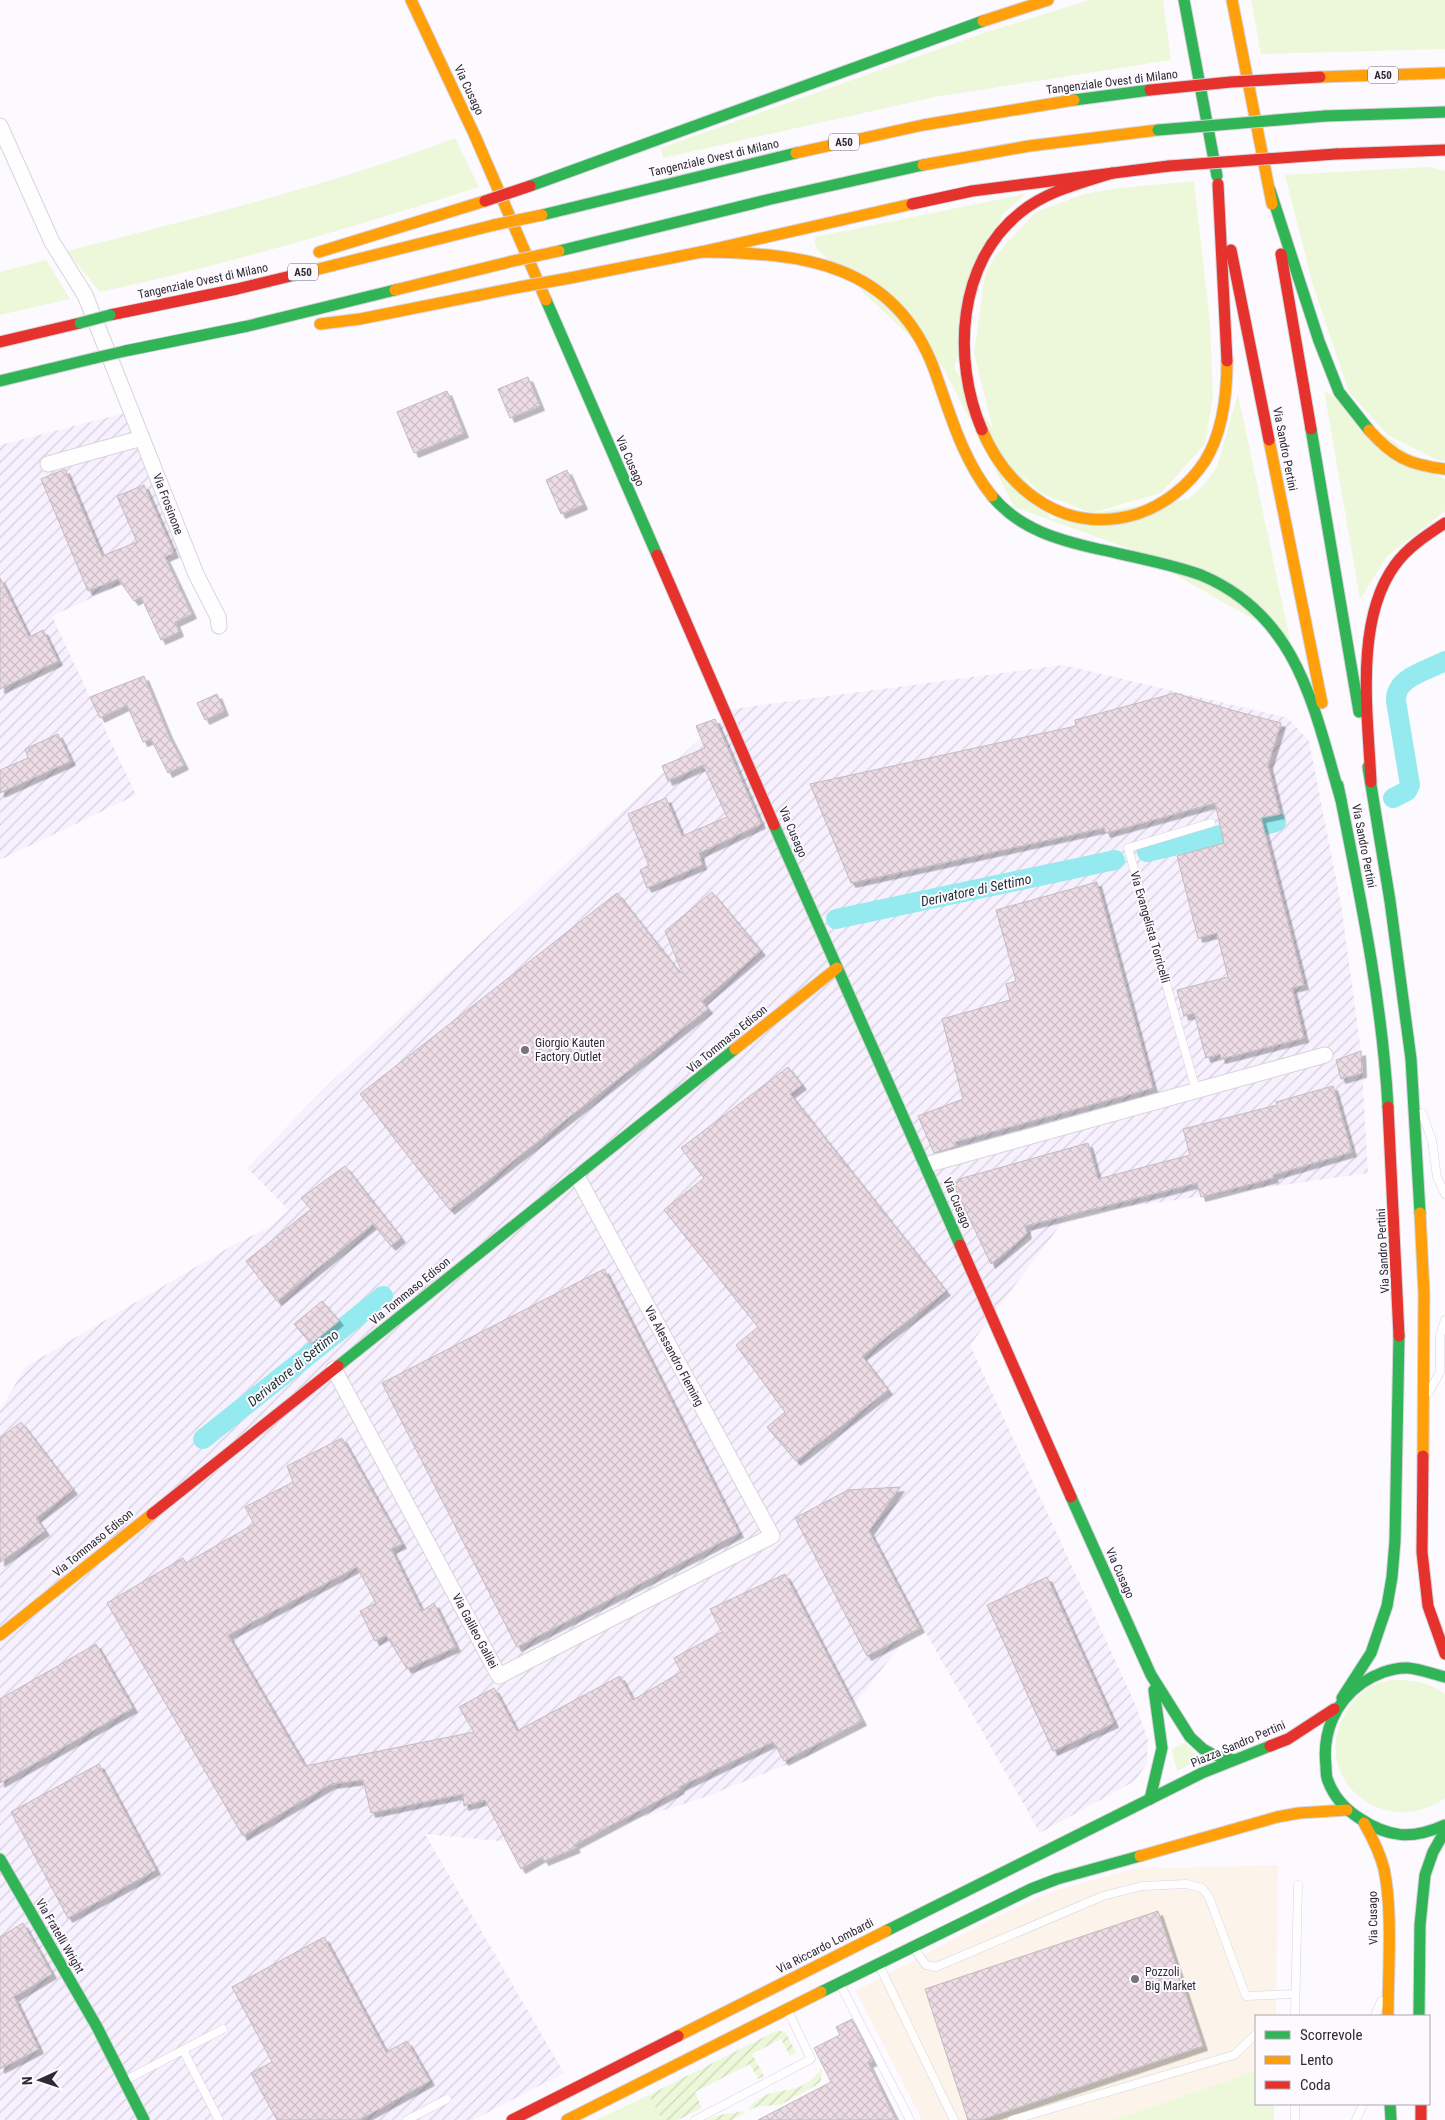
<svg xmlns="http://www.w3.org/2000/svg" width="1445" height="2120" font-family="'Roboto Condensed',sans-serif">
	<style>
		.commercial { fill: #fcf4eb }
		.industrial { fill: url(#industrial-furrows) }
		.green { fill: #ecf8d9 }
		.garden { fill: url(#garden-furrows) }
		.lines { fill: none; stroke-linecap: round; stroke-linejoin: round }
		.canal { stroke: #94eaef; stroke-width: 20 }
		.building { fill: url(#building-cross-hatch); stroke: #c2bbbf; filter: url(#shadow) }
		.lane-casing { stroke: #d7d4db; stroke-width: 9 }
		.street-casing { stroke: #d7d4db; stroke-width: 17 }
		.fast-casing { stroke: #d7d4db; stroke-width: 13 }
		.slow-casing { stroke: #d7d4db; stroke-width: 13 }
		.jam-casing { stroke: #d7d4db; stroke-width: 13 }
		.lane { stroke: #fffeff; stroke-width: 8 }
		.street { stroke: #fffeff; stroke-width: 15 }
		.fast { stroke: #30b455; stroke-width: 11 }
		.slow { stroke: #ff9f0a; stroke-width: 11 }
		.jam { stroke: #e5322d; stroke-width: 11 }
		.fast-bridge-casing { stroke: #d7d4db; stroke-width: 13; stroke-linecap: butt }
		.slow-bridge-casing { stroke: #d7d4db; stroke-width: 13; stroke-linecap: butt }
		.jam-bridge-casing { stroke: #d7d4db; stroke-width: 13; stroke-linecap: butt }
		.fast-bridge { stroke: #30b455; stroke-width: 11 }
		.slow-bridge { stroke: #ff9f0a; stroke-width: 11 }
		.jam-bridge { stroke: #e5322d; stroke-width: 11 }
		.poi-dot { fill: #76737b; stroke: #fcf9ff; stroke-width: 2 }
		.labels { text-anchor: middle; stroke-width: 4; stroke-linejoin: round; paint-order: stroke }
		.shield { fill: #fcf9ff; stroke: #6c6871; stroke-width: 1 }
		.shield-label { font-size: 11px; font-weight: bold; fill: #2e2a34 }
		.street-label { font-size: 12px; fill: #2e2a34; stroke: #fcf9ff }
		.poi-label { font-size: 12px; fill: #2e2a34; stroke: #fcf9ff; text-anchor: start }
		.water-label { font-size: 14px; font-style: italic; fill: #1b3132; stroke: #fcf9ff }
	</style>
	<defs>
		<pattern id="industrial-furrows" width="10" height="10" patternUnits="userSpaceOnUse" patternTransform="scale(1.25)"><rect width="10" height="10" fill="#f7f1ff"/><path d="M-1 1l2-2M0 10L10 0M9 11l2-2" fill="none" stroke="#d4cfdb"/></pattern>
		<pattern id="garden-furrows" width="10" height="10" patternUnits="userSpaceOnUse" patternTransform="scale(1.25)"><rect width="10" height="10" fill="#ecf8d9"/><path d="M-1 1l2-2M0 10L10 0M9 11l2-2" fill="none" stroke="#cbd5bb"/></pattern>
		<pattern id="building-cross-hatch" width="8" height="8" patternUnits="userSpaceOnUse" patternTransform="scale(1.25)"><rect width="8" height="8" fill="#eddce5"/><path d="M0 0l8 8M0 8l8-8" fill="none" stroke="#ccbdc5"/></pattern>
		<filter id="shadow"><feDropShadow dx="4.5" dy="4.5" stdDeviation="0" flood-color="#0004"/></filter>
	</defs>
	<rect width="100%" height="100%" fill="#fcfafe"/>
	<polygon class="commercial" points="1278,1865 1276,2016 1256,2016 1256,2071 1113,2120 922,2120 856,1991 991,1919 1054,1891 1133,1869"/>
	<g class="industrial">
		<polygon points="125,413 181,557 52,616 136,795 0,860 0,445"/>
		<polygon points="1063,665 1288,718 1309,741 1341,904 1361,1051 1368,1173 1068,1215 970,1345 1134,1701 1148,1740 1147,1763 1135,1781 1040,1833 919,1621 818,1752 708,1796 552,1846 425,1834 564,2073 473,2120 0,2120 0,1411 25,1367 235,1244 268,1228 289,1210 247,1168 329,1084 732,709"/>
	</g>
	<g class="green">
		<polygon points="1089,0 1163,0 1171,60 935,97 663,158 661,148 981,34"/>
		<polygon points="1251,0 1445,0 1445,49 1261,54"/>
		<path d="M 455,138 L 479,187 C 354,227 229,264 100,292 L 67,251 C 198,217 329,186 455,138 Z"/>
		<polygon points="1428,167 1445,171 1445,461 1437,460 1388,435 1349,392 1313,285 1285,175"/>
		<polygon points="1194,181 1210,322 1213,396 1205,444 1161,493 1091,513 1038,492 996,442 974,353 985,275 996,255 1036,212 1084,194 1120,188"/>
		<polygon points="1025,194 1002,215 954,368 1051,519 1188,499 1204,485 1217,467 1238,394 1290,640 1130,549 1014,507 943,367 817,249 815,243 815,237"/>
		<polygon points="46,260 70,299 0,315 0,272"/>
		<polygon points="1324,390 1445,480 1445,511 1387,556 1360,599"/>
		<path d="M 1390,1680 C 1412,1680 1427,1681 1445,1694 L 1445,1798 C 1384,1841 1309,1778 1345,1714 C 1351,1704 1359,1694 1368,1688 C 1375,1684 1383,1682 1390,1680 Z"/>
		<polygon points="1185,1743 1197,1756 1197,1761 1177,1771 1172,1749"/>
		<polygon points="1256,2071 1256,2104 1274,2104 1274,2120 1113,2120"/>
		<polygon points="649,2095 662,2120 596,2120"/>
	</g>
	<g class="garden">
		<polygon points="778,2030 786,2033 796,2053 790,2056 781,2039 752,2054 764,2076 758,2079 750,2064 695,2092 702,2108 678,2120 662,2120 649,2095"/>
		<path d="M 821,2069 L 822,2069 L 821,2080 L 818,2084 L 780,2105 L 760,2106 L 749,2110 L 748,2109 C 771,2080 798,2102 821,2069 Z"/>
		<polygon points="744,2111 745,2113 732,2120 706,2120 720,2115"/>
	</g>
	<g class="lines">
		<g class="canal">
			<path d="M 1393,798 L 1407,791 L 1410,785 L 1396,701 C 1395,677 1427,671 1445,661"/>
			<polyline points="1147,852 1276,822"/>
			<polyline points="836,919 1115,860"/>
			<polyline points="203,1439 383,1296"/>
		</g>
	</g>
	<g class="building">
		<polygon points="528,377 540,406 510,418 498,389"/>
		<polygon points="447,391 464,433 414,453 397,412"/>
		<polygon points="65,469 102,556 137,542 117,496 144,485 174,553 165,557 192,614 175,622 179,632 161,640 141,597 134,601 118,579 88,591 41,479"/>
		<polygon points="567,470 583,505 561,514 546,480"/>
		<polygon points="0,578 29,637 43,630 58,661 0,689"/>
		<polygon points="144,676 168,734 184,765 168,773 151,739 143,742 127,705 100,718 90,697"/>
		<polygon points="1175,693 1235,711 1281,723 1268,765 1280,814 1261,818 1304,985 1292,988 1304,1038 1221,1059 1220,1054 1206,1058 1194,1013 1184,1016 1177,990 1228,977 1217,933 1198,938 1177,856 1224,843 1215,803 1106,833 1104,828 851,883 810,784 1076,726 1075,720"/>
		<polygon points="217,694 224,711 205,720 197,703"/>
		<polygon points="715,719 761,824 699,853 702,865 647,888 640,870 649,866 628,814 666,798 682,836 727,817 703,765 668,781 662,766 705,748 696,726"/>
		<polygon points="58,734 71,761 0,793 0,770 28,758 25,749"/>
		<polygon points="1097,882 1153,1088 955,1142 957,1146 934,1153 918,1116 963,1099 942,1019 1010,1000 1006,984 1016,981 996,910"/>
		<polygon points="712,892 761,951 702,1001 708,1009 450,1210 360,1094 617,893 680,973 682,972 665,931"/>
		<polygon points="1361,1051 1362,1073 1341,1079 1336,1060"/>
		<polygon points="788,1067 802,1085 790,1094 946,1291 862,1356 888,1390 796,1461 767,1427 785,1412 736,1345 758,1327 664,1210 704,1178 681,1148"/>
		<polygon points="1333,1086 1352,1152 1273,1175 1274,1178 1201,1197 1197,1183 1025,1226 1027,1234 991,1264 954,1186 959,1179 1088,1143 1098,1179 1190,1155 1183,1129 1277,1105 1276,1102"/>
		<polygon points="345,1166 401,1238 391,1246 373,1224 277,1301 246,1261 311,1209 301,1198"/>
		<polygon points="604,1269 739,1533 517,1647 382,1383"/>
		<polygon points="322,1301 339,1321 311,1344 294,1324"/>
		<polygon points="21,1422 73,1490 36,1518 45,1531 0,1562 0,1438"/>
		<polygon points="342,1438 402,1544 391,1549 422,1611 434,1603 456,1647 407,1669 386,1635 375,1641 360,1611 376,1603 357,1567 228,1635 305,1766 474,1732 459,1707 494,1688 517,1731 620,1676 633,1700 681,1672 674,1658 722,1632 710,1609 785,1574 862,1721 784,1761 773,1742 679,1787 680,1789 574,1845 576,1848 544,1861 542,1857 521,1869 485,1800 464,1806 463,1794 371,1813 363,1780 331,1784 243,1836 107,1603 183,1558 186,1563 254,1524 245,1507 293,1482 287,1466"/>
		<polygon points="900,1487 869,1531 920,1628 867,1656 795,1518 848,1490"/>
		<polygon points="1047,1577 1114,1723 1053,1751 987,1605"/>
		<polygon points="96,1644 133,1708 0,1783 0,1699"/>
		<polygon points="99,1764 156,1870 68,1918 11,1812"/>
		<polygon points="1158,1911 1203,2046 981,2120 968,2120 925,1989"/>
		<polygon points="23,1923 52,1974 14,1997 39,2049 0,2069 0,1937"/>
		<polygon points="324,1937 386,2052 407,2041 430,2081 359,2120 277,2120 251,2073 272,2062 232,1987"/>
		<polygon points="852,2019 873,2061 868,2063 896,2120 758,2120 831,2082 814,2048 840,2035 836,2027"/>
	</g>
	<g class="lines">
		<defs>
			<g id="lane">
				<polyline points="1196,1090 1128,848 1211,823"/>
				<polyline points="1422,1113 1432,1140 1437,1177 1445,1194"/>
				<polyline points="1429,1392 1440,1372 1440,1336 1445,1320"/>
				<polyline points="913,1947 926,1965 936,1967 1103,1896 1142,1886 1186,1884 1202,1888 1209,1897 1246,1996 1295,1994"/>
				<polyline points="879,1965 954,2120"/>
				<polyline points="840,1984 910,2120"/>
				<polyline points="1295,2016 1298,1885"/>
				<polyline points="1375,2016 1381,2001"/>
				<polyline points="183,2050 219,2120"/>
				<polyline points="126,2080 223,2029"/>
				<polyline points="407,2120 447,2099"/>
				<polyline points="695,2120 811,2059 788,2011"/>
				<polyline points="1012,2120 1234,2055 1256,2034"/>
				<polyline points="1295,2120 1295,2104"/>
				<polyline points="1356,2120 1363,2104"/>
			</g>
			<g id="street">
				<polyline points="0,126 52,242 85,295 196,574 218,617 219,626"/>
				<polyline points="48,464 142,438"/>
				<polyline points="926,1165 1325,1055"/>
				<polyline points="334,1369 499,1676 772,1536 577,1176"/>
			</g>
			<g id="fast">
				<polyline points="1184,0 1217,176"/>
				<polyline points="1074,100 1150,90"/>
				<polyline points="1325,116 1445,112"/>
				<polyline points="530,186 983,21"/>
				<polyline points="1270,190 1319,341 1339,392 1369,430"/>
				<polyline points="542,215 796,153"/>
				<polyline points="559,251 771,199 923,165"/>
				<polyline points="546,300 657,555"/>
				<polyline points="125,351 248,326 395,290"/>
				<polyline points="0,381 95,358"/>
				<polyline points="1311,429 1359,712"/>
				<path d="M 992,496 C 1019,529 1058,540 1098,549 C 1129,556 1172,564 1201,575 C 1299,616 1314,709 1341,800"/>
				<polyline points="1368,767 1390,901 1411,1059 1420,1213"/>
				<path d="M 1338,785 C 1359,891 1382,998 1388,1107"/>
				<polyline points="774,825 960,1245"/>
				<polyline points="338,1366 735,1049"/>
				<polyline points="1071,1497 1151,1675 1190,1737 1203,1749 1214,1755 1234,1760"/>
				<path d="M 1445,1677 C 1433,1674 1420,1669 1408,1668 C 1392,1667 1374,1675 1362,1683 C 1335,1702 1322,1733 1326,1766 C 1326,1771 1326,1777 1328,1781 C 1334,1797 1345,1809 1359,1818 C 1389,1838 1412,1840 1445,1825"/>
				<polyline points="1342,1698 1371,1653 1387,1606 1392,1577 1395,1541 1399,1336"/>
				<polyline points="1150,1799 1162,1748 1154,1690"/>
				<polyline points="0,1859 97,2027 144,2120"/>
				<polyline points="886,1931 1202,1773 1270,1746"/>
				<polyline points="821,1992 1031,1889 1057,1879 1140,1856"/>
				<polyline points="1419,2016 1420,1925 1425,1875 1433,1852 1445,1831"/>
				<polyline points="1390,2104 1391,2120"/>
			</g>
			<g id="slow">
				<polyline points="411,0 475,136 546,300"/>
				<polyline points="1232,0 1272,204"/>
				<polyline points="983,21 1048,0"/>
				<polyline points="1320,77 1445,73"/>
				<polyline points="796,153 923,125 1074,100"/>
				<polyline points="923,165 1029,146 1158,130"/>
				<polyline points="319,252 485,201"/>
				<path d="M 701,252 C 801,253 894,262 934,369 C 950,413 962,459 992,496"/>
				<polyline points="295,275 494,225"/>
				<polyline points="570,278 701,252 912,204"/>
				<polyline points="395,290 509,262"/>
				<polyline points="320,324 360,319 520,287"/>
				<path d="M 982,430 C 1009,493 1067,535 1137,514 C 1165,505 1189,485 1205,461 C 1223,432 1227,395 1227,361"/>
				<path d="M 1369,430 C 1393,457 1409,465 1445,469"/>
				<polyline points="1269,440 1322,703"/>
				<polyline points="735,1049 837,968"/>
				<polyline points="1420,1213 1424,1293 1423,1456"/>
				<polyline points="0,1635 152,1514"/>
				<path d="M 1364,1823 C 1372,1837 1380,1853 1384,1869 C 1393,1911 1388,1972 1388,2016"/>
				<polyline points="1140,1856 1277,1817 1299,1813 1347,1810"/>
				<polyline points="678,2036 886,1931"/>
				<polyline points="567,2120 821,1992"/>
			</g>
			<g id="jam">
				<polyline points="1336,154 1445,150"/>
				<polyline points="1218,184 1227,361"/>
				<polyline points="912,204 972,191 1169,166"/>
				<polyline points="1231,250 1269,440"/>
				<polyline points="1281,254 1311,429"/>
				<polyline points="110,315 237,289 295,275"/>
				<polyline points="0,342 80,323"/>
				<path d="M 982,430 C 952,360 957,262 1021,212 C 1047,191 1081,183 1112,173"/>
				<polyline points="657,555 774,825"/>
				<path d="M 1371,782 C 1368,716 1354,621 1395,565 C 1408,547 1427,535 1445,523"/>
				<polyline points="1388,1107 1399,1336"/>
				<polyline points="960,1245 1071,1497"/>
				<polyline points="1423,1456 1422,1552 1428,1606 1445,1654"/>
				<polyline points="152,1514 338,1366"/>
				<polyline points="1270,1746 1288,1739 1334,1709"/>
				<polyline points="1421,2104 1421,2120"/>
				<polyline points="512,2120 678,2036"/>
			</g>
		</defs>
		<use href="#lane" class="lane-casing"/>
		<use href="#street" class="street-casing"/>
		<use href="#fast" class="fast-casing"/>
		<use href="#slow" class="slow-casing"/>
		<use href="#jam" class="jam-casing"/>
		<use href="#lane" class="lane"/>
		<use href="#street" class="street"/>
		<use href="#fast" class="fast"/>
		<use href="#slow" class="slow"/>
		<use href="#jam" class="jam"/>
		<defs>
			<g id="fast-bridge">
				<polyline points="1158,130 1325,116"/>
				<polyline points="80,323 110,315"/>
				<polyline points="95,358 125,351"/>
			</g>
			<g id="slow-bridge">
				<polyline points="494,225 542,215"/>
				<polyline points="509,262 559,251"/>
				<polyline points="520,287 570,278"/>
			</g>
			<g id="jam-bridge">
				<polyline points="1150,90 1231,82 1320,77"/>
				<polyline points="1169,166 1336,154"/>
				<polyline points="485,201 530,186"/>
			</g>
		</defs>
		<use href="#fast-bridge" class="fast-bridge-casing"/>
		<use href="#slow-bridge" class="slow-bridge-casing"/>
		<use href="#jam-bridge" class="jam-bridge-casing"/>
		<use href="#fast-bridge" class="fast-bridge"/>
		<use href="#slow-bridge" class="slow-bridge"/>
		<use href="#jam-bridge" class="jam-bridge"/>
	</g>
	<g class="poi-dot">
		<circle cx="525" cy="1050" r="5"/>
		<circle cx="1135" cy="1979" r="5"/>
	</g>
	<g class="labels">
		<g class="shield">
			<rect x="1368" y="66.5" width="30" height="17" rx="4"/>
			<rect x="829" y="133.5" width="30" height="17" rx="4"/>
			<rect x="288" y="263.5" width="30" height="17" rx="4"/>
		</g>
		<g class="shield-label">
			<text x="1383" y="79">A50</text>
			<text x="844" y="146">A50</text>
			<text x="303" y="276">A50</text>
		</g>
		<g class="street-label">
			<text transform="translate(1112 82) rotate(-7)" y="4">Tangenziale Ovest di Milano</text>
			<text transform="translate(469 90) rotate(65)" y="4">Via Cusago</text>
			<text transform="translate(714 158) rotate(-13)" y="4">Tangenziale Ovest di Milano</text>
			<text transform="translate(203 281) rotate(-12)" y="4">Tangenziale Ovest di Milano</text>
			<text transform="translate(1285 449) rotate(79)" y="4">Via Sandro Pertini</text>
			<text transform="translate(630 461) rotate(66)" y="4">Via Cusago</text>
			<text transform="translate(168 504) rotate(69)" y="4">Via Frosinone</text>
			<text transform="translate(793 832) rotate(67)" y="4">Via Cusago</text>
			<text transform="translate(1364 846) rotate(79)" y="4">Via Sandro Pertini</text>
			<text transform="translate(1150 927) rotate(74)" y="4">Via Evangelista Torricelli</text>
			<text transform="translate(727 1039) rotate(-39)" y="4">Via Tommaso Edison</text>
			<text transform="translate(957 1203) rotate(67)" y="4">Via Cusago</text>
			<text transform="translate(1383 1251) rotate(-93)" y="4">Via Sandro Pertini</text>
			<text transform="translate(410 1291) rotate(-39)" y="4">Via Tommaso Edison</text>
			<text transform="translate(674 1356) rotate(62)" y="4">Via Alessandro Fleming</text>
			<text transform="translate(93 1543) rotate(-39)" y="4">Via Tommaso Edison</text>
			<text transform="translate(1120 1573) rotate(66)" y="4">Via Cusago</text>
			<text transform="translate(475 1631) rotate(62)" y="4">Via Galileo Galilei</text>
			<text transform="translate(1238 1744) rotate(-23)" y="4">Piazza Sandro Pertini</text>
			<text transform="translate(1373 1918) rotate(-91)" y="4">Via Cusago</text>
			<text transform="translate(60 1936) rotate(60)" y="4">Via Fratelli Wright</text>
			<text transform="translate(825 1946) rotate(-27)" y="4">Via Riccardo Lombardi</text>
		</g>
		<g class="poi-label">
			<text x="535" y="1047">Giorgio Kauten<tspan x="535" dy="14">Factory Outlet</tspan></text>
			<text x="1145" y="1976">Pozzoli<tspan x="1145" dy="14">Big Market</tspan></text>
		</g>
		<g class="water-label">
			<text transform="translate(976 890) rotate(-12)" y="5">Derivatore di Settimo</text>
			<text transform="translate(293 1368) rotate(-39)" y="5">Derivatore di Settimo</text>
		</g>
	</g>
	<rect x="1255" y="2015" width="175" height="90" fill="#fcf9ff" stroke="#aaa6ae"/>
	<rect x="1265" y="2031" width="25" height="8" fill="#30b455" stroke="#aaa6ae"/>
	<text x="1300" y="2040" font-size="15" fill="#2e2a34">Scorrevole</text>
	<rect x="1265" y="2056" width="25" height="8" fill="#ff9f0a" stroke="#aaa6ae"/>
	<text x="1300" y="2065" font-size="15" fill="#2e2a34">Lento</text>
	<rect x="1265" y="2081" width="25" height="8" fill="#e5322d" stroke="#aaa6ae"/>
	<text x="1300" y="2090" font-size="15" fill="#2e2a34">Coda</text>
	<g transform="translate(40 2080) rotate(267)" stroke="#fcf9ff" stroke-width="4" paint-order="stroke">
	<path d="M0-4L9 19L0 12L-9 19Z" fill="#2e2a34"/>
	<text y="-8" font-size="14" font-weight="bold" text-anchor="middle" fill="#2e2a34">N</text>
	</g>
</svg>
